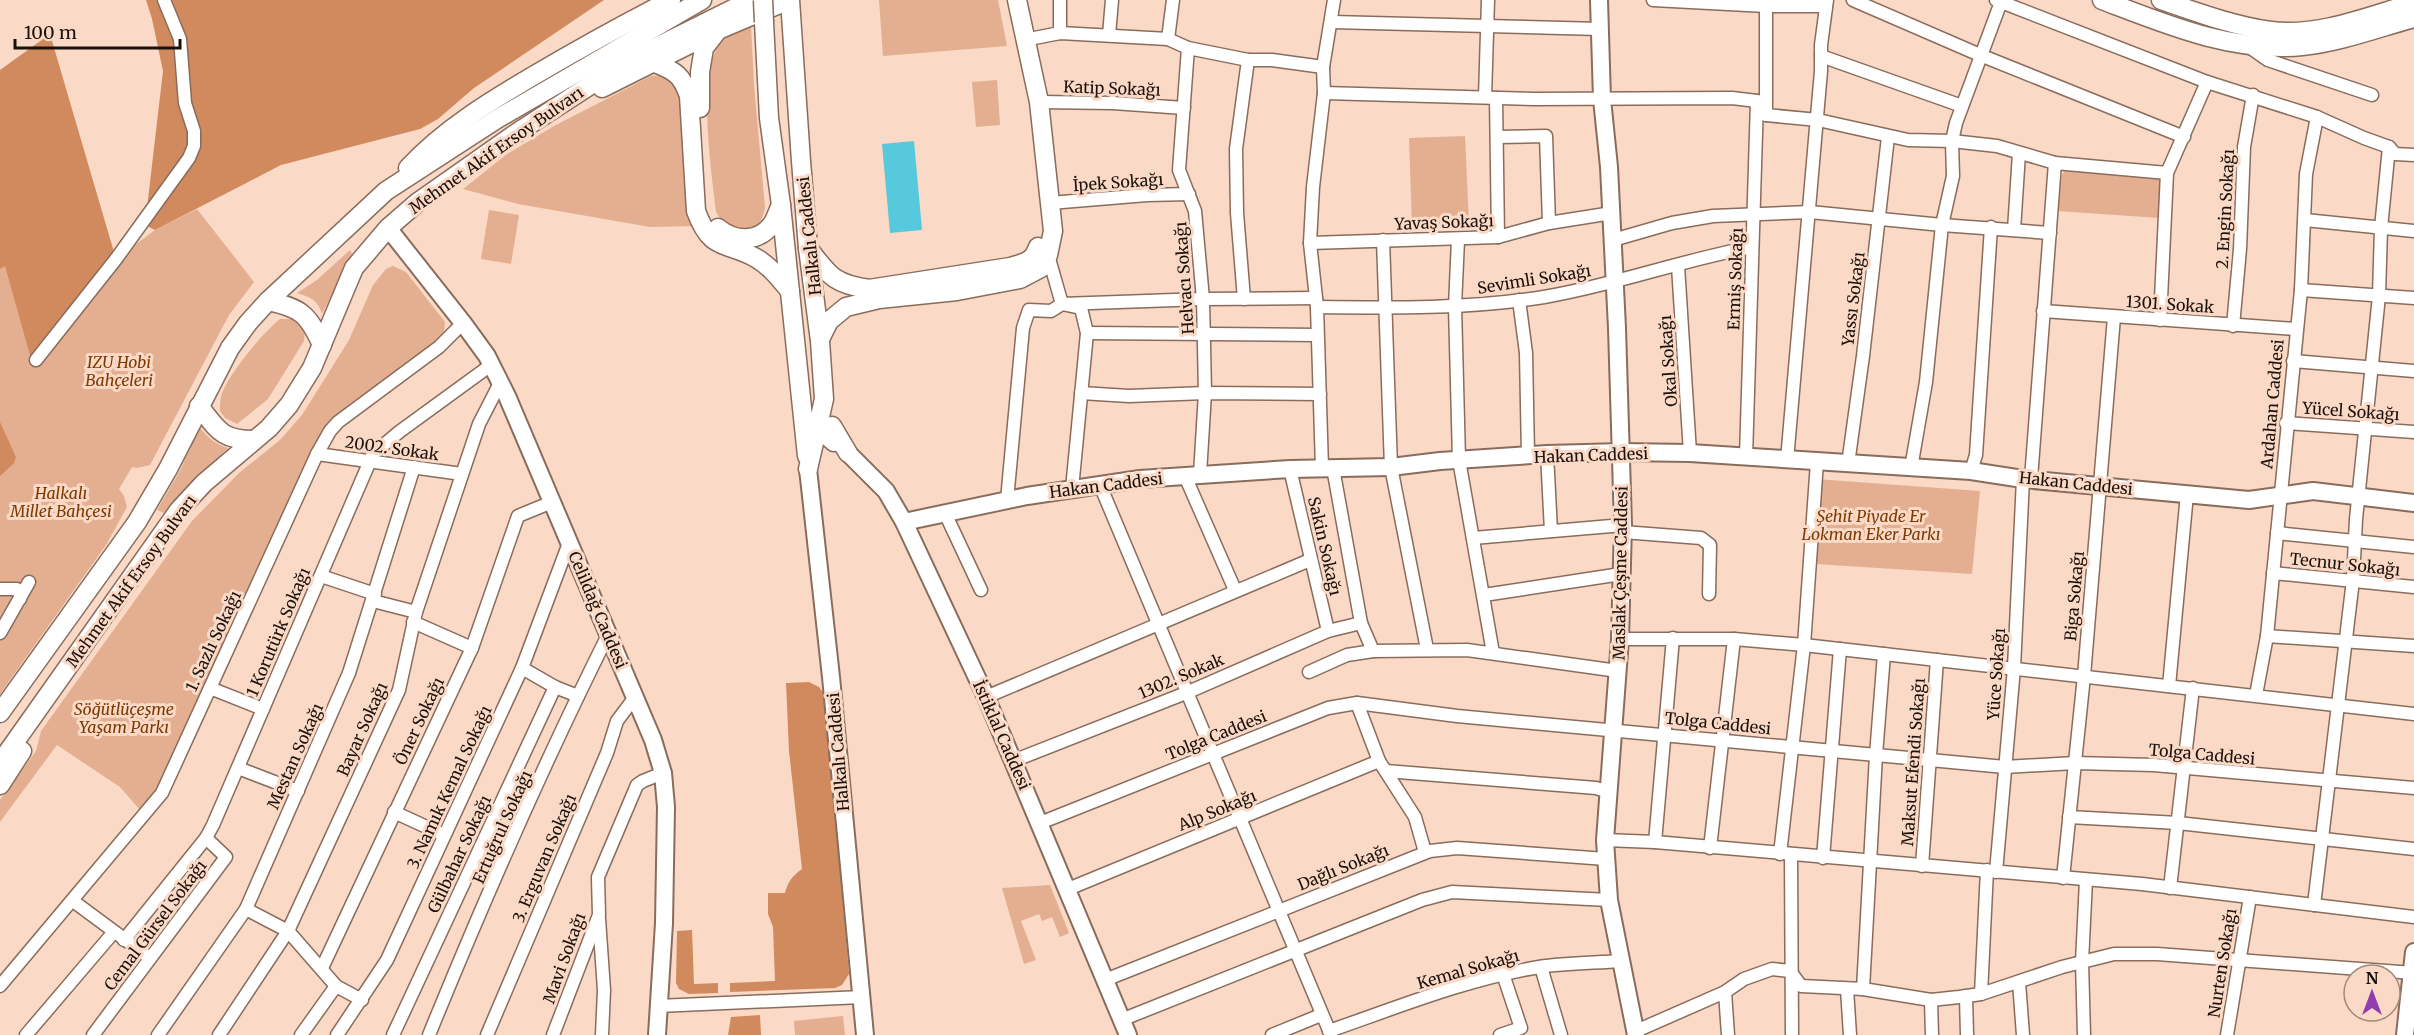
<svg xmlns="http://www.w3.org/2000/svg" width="2414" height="1035" font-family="Merriweather,serif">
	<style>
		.green { fill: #e3af90 }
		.forest { fill: #d18a5e }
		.water { fill: #57c9dc }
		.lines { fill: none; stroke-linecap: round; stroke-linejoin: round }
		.street-casing { stroke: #896c5b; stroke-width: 15 }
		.secondary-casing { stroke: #896c5b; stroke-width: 20 }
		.primary-casing { stroke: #896c5b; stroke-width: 21 }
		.street { stroke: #fff; stroke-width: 12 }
		.secondary { stroke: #fff; stroke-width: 16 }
		.primary { stroke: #fff; stroke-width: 18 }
		.primary-bridge-casing { stroke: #896c5b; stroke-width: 21; stroke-linecap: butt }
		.primary-bridge { stroke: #fff; stroke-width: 18 }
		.labels { text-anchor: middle; stroke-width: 6; stroke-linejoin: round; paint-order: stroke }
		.street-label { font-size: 16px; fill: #1c110a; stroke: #fad9c6 }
		.park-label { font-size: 16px; font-style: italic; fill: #7c3a02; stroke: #fad9c6 }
	</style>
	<rect width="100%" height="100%" fill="#fad9c6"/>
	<g class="green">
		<polygon points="879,0 998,0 1007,46 883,56"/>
		<path d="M 751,25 L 754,85 L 765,208 C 759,240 730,236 716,212 C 712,175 696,72 720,44 C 727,35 740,31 751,25 Z"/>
		<polygon points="661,75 679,85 694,226 650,227 518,204 463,189 507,154 554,126 651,76"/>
		<polygon points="997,80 1000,125 976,127 972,82"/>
		<polygon points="1465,136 1469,224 1412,226 1409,138"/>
		<polygon points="2066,169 2161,178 2159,218 2058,211 2062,175"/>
		<polygon points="197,209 254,282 229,315 150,465 137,468 132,467 119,489 124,496 127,507 106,545 0,694 0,269 5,265 30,356 116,259 155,230"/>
		<polygon points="489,210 519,215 511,264 481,259"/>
		<path d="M 350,250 L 352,254 L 322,314 C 318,300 310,297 297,293 L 317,280 Z"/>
		<polygon points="393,266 406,272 445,322 444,333 436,341 334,417 324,428 157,789 140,810 120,787 57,745 0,822 0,800 36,751 41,731 192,521 239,473 280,440 302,415 349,340 373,285 386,269"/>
		<path d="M 280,319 L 294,319 L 305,330 L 304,341 L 268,399 L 237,424 L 225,418 L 220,411 C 220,406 220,401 221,397 C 225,378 264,331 280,319 Z"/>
		<path d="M 199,426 C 207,437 215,444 228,448 L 180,495 L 164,513 L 157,510 L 181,469 Z"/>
		<polygon points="1816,479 1980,491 1972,574 1816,564"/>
		<polygon points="1050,885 1069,933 1060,937 1052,917 1042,921 1039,914 1021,921 1036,960 1024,964 1002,888"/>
		<polygon points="843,1016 845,1035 795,1035 794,1021"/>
	</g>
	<g class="forest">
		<polygon points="146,0 604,0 474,88 438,119 420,129 281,165 155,230 145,225 163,71 152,19"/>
		<polygon points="50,34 116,259 36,360 30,356 5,266 0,269 0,70"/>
		<polygon points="0,422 16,457 14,463 0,476"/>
		<path d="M 809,682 L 819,687 L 825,695 L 849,974 L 842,985 L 835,988 L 730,992 L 730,983 L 775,981 L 773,927 L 768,914 L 768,893 L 785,893 C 788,882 792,876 802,869 L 789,751 L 786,683 Z"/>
		<polygon points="692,930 694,984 718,983 718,993 689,994 679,989 676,983 677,931"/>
		<polygon points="760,1015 761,1035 728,1035 731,1017"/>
	</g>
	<polygon class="water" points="914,141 922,230 890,233 882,144"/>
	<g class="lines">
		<defs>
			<g id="street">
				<polyline points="1653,0 1766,6 1826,6"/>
				<polyline points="1853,0 1980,55 2184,137"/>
				<polyline points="1996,0 2207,82 2317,117 2364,138 2389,147 2381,228 2379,296 2356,519 2353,580 2314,905"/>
				<polyline points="1332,22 1600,29"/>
				<polyline points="1060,33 1060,0"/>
				<polyline points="1109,35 1112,0"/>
				<polyline points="1168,39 1173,0"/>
				<polyline points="1024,40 1060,33 1168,39 1188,48 1248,60 1272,60 1323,67"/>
				<polyline points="2248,46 2268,60 2372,95"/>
				<polyline points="1188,48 1179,170 1195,211 1203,299 1205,393 1200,474"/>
				<polyline points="1821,56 1962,106"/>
				<polyline points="1324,93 1534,99 1732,98 1757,101 1766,115 1818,120 1908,140 1952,141 1997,146 2055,163 2167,173"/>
				<polyline points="1485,97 1488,0"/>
				<polyline points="1496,98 1498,237"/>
				<polyline points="1039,102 1113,103 1184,108"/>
				<polyline points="1766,115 1766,6"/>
				<polyline points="1497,137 1546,136 1549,223"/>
				<polyline points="2389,147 2395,154 2414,155"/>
				<polyline points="1050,203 1147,195 1189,194"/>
				<polyline points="2305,220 2414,231"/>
				<polyline points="2014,230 2019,153"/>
				<polyline points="1383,240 1391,467 1427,649"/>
				<polyline points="1458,240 1455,306 1459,460 1493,653"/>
				<polyline points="1613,240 1672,223 1713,216 1810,212 1942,225 2050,233"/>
				<polyline points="1310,243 1498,237 1549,223 1612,213"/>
				<polyline points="1048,255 1062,304 1203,299 1316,298"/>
				<polyline points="1678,266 1690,453"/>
				<polyline points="2301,290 2414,298"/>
				<polyline points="1244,299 1237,213 1236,149 1248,60"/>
				<polyline points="1519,300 1526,353 1528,456"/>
				<path d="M 1317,307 C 1392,308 1469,309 1544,297 C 1615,285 1682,260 1752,247"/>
				<polyline points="2043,311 2295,329"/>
				<polyline points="2160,320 2167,173 2207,82"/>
				<polyline points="2233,326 2240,249 2244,147 2253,95"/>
				<polyline points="1087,333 1317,335"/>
				<polyline points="36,360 116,259 189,158 194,146 194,131 185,103 180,39 164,0"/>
				<polyline points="2293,361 2414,371"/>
				<polyline points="1081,393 1129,396 1205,393 1320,394"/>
				<polyline points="2286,423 2414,432"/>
				<polyline points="317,454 462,474"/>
				<polyline points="1547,454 1551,531"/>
				<polyline points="1746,457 1757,101"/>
				<polyline points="1787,460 1821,71 1821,45 1827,0"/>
				<polyline points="1848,464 1863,356 1888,137"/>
				<polyline points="1322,468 1317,307 1310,243 1313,187 1324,93 1323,67 1334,0"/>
				<polyline points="1333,468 1361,623 1373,651 1467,650 1618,671"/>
				<polyline points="1911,468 1926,382 1942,225 1953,176 1952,141 1956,123 2001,2"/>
				<polyline points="1290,469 1328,631"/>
				<polyline points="1971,471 1976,455 1991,227"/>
				<polyline points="1185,476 1235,590"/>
				<polyline points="2031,479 2055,163"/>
				<polyline points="1100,485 1331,1035"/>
				<polyline points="1007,500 1023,328 1029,310 1051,311 1062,304 1081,308 1087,333 1072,489"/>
				<polyline points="945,513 981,590"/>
				<polyline points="1623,532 1701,538 1710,545 1709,594"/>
				<polyline points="2277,533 2414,547"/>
				<polyline points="1473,538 1623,525"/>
				<polyline points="2273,573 2414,587"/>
				<polyline points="321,576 375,594"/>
				<polyline points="0,589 17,589 20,594 20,599"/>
				<polyline points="1484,595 1621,574"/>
				<polyline points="373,601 416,612"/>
				<polyline points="413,622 472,648"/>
				<polyline points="0,633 29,582"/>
				<polyline points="2267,636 2414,646"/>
				<polyline points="1620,639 1734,639 1804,645 2414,714"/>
				<polyline points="522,668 555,687 578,696"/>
				<polyline points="1309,672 1347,655 1373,651"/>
				<polyline points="2169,686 2187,494"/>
				<polyline points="210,688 263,709"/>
				<polyline points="2256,695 2267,636 2301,290 2306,174 2317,117"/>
				<polyline points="986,697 1310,560"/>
				<polyline points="1357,703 1379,761 1415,817 1425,852"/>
				<polyline points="1013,761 1186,693 1328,631 1361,623"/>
				<polyline points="238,768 298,791"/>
				<polyline points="1386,771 1596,788 1609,792"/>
				<polyline points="394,812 444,835"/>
				<polyline points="2069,817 2178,823 2414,849"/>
				<polyline points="1040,823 1328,708 1357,703 1457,716 2005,767 2075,763 2154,765 2414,788"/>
				<polyline points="1605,840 1655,842 2142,884 2414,917"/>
				<polyline points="1655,842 1673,638"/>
				<polyline points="1710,848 1734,639"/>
				<polyline points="1780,854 1804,645 1817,462"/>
				<polyline points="1791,855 1792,1035"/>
				<polyline points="1823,858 1840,649"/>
				<polyline points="1922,866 1937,660"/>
				<polyline points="1996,872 2014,668 2023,479"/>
				<polyline points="2063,878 2084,676 2114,317"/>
				<polyline points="2170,888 2193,688"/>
				<polyline points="1068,889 1379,761"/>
				<polyline points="73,901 150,958"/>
				<polyline points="246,909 288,931 336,986 362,1000"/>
				<polyline points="599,919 604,990 602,1035"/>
				<polyline points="124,940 206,838 213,825 373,454 399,432 491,365"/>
				<polyline points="1541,967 1561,1035"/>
				<polyline points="322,968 472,648 518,516 552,502"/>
				<polyline points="1105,980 1430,851 1457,848 1606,859"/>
				<polyline points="2019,982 2023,1035"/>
				<polyline points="0,986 162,793 317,454 330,431 338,422 439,347 463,323"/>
				<polyline points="1847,989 1850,1035"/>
				<polyline points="1863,989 1876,755 1884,654"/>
				<polyline points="1725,992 1728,1035"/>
				<polyline points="1981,994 1987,870"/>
				<polyline points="1966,996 1967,1035"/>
				<polyline points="1931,1000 1932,1035"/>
				<polyline points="658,1006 862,997"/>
				<polyline points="1121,1020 1422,900 1452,892 1609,900"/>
				<path d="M 1329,1031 C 1398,1007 1467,979 1539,967 C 1566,963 1594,963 1621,961"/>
				<polyline points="1636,1031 1725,992 1744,979 1772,969 1790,971 1801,986 1863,989 1931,1000 1959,997 1981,994 2062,967 2114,954 2157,954 2414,973"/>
				<polyline points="26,1035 113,933"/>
				<polyline points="93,1035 226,857 206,838"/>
				<polyline points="158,1035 246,909 349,673 414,467"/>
				<polyline points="219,1035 288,931 399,690 416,612 479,424 500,383"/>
				<polyline points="301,1035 336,986"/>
				<polyline points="337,1035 387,960 522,668 569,543"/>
				<polyline points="393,1035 555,687"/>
				<path d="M 429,1035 C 484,900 543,765 608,635"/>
				<polyline points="487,1035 607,753 617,721 635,697"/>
				<polyline points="553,1035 599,915 598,877 637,785 643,781 663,773"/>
				<polyline points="1272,1035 1321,1015"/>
				<polyline points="1500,1035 1521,1028 1503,974"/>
				<polyline points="2084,1035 2082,962 2086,880"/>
				<polyline points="2227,1035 2250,897"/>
			</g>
			<g id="secondary">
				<polyline points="1599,0 1602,99 1609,167 1617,328 1623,525 1620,639 1605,840 1609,900 1636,1035"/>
				<polyline points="388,228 463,323 487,356 507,396 653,740 663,773 666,807 664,923 657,1035"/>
				<polyline points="848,453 886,491 904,522 986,697 1128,1035"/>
				<polyline points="808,469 831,677 865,1035"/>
				<polyline points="904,522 1027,496 1140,479 1290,469 1391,467 1440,461 1547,454 1622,452 1690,453 1971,471 2023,479 2249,500 2313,491 2414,503"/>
				<polyline points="2405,1035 2414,952"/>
			</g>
			<g id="primary">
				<polyline points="790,0 801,161 808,248 820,341 824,399 808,469"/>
				<path d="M 2102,0 C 2165,24 2233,53 2302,46 C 2340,42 2377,28 2414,18"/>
				<path d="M 2161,0 C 2196,12 2234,26 2271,31 C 2319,37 2369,16 2414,3"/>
				<polyline points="764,22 769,118 781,205 807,456"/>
				<path d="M 655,63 C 675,71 682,75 689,96 L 696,211 C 711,252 725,241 756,258 C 771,267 779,278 790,291"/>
				<polyline points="602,88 718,30 789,0"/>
				<polyline points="700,108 700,72 704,48 718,30"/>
				<path d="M 408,168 C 443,130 489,102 533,76 C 579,49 624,24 671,0"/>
				<path d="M 718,228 C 735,242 759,243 773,223 C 776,218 778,211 781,205"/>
				<path d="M 808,248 C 829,275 833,284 869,289 L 1010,267 C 1024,263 1033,262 1038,247"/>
				<path d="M 268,301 C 301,308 308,314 322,345"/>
				<polyline points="820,339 829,321 846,307 879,299 957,291 1020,279 1041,268 1048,255 1053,231 1039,102 1017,0"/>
				<path d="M 199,406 C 218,430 221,440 254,440"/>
				<polyline points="815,421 818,428 834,442"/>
				<polyline points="832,426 848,453"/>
				<polyline points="0,713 137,522 168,469 230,348 248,323 268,301 386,191 497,119 702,0"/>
				<polyline points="0,763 179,510 204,483 269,428 289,405 312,368 354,268 388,228 418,202 512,136 626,62 751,0"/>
				<polyline points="0,785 22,751"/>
			</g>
		</defs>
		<use href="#street" class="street-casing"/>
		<use href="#secondary" class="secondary-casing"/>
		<use href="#primary" class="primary-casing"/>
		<use href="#street" class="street"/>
		<use href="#secondary" class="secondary"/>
		<use href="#primary" class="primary"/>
		<defs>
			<polyline id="primary-bridge" points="763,0 764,22"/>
		</defs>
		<use href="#primary-bridge" class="primary-bridge-casing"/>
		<use href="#primary-bridge" class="primary-bridge"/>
	</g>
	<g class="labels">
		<g class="street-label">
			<text transform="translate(1112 88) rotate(2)" y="6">Katip Sokağı</text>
			<text transform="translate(496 150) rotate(-35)" y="6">Mehmet Akif Ersoy Bulvarı</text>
			<text transform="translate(1118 182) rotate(-4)" y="6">İpek Sokağı</text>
			<text transform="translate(2225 209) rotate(-87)" y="6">2. Engin Sokağı</text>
			<text transform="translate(1444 222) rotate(-2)" y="6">Yavaş Sokağı</text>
			<text transform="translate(809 236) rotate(-96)" y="6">Halkalı Caddesi</text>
			<text transform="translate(1184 278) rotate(-94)" y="6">Helvacı Sokağı</text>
			<text transform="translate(1534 279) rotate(-9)" y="6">Sevimli Sokağı</text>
			<text transform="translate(1735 279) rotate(-88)" y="6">Ermiş Sokağı</text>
			<text transform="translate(1853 299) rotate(-83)" y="6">Yassı Sokağı</text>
			<text transform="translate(2170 304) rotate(4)" y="6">1301. Sokak</text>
			<text transform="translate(1668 361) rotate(-94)" y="6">Okal Sokağı</text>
			<text transform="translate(2272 404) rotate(-85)" y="6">Ardahan Caddesi</text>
			<text transform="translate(2351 411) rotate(4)" y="6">Yücel Sokağı</text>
			<text transform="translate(392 448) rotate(8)" y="6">2002. Sokak</text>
			<text transform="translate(1591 455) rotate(-2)" y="6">Hakan Caddesi</text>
			<text transform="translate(2076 483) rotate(6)" y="6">Hakan Caddesi</text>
			<text transform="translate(1106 485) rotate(-7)" y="6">Hakan Caddesi</text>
			<text transform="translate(1325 546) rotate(77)" y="6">Sakin Sokağı</text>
			<text transform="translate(2345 564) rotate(6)" y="6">Tecnur Sokağı</text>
			<text transform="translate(1620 573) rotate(-89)" y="6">Maslak Çeşme Caddesi</text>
			<text transform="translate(131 581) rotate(-54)" y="6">Mehmet Akif Ersoy Bulvarı</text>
			<text transform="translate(2074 596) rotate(-85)" y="6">Biga Sokağı</text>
			<text transform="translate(598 610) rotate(67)" y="6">Celildağ Caddesi</text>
			<text transform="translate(278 632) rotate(-67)" y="6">1 Korutürk Sokağı</text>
			<text transform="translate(213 641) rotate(-65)" y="6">1. Sazlı Sokağı</text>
			<text transform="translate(1996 674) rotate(-86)" y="6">Yüce Sokağı</text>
			<text transform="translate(1181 676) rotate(-23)" y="6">1302. Sokak</text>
			<text transform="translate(419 721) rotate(-65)" y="6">Öner Sokağı</text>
			<text transform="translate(1718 723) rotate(6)" y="6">Tolga Caddesi</text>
			<text transform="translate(362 729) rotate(-66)" y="6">Bayar Sokağı</text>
			<text transform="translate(1002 735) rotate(66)" y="6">İstiklal Caddesi</text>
			<text transform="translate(1216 735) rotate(-22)" y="6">Tolga Caddesi</text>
			<text transform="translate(838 752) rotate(-95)" y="6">Halkalı Caddesi</text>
			<text transform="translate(2202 754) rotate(5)" y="6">Tolga Caddesi</text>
			<text transform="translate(295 756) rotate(-66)" y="6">Mestan Sokağı</text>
			<text transform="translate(1913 762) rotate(-86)" y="6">Maksut Efendi Sokağı</text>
			<text transform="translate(449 787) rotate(-65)" y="6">3. Namık Kemal Sokağı</text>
			<text transform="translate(1217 810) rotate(-22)" y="6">Alp Sokağı</text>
			<text transform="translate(502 827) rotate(-66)" y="6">Ertuğrul Sokağı</text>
			<text transform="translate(459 854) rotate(-65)" y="6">Gülbahar Sokağı</text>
			<text transform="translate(544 858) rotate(-67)" y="6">3. Erguvan Sokağı</text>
			<text transform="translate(1343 867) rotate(-22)" y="6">Dağlı Sokağı</text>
			<text transform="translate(155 925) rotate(-53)" y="6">Cemal Gürsel Sokağı</text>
			<text transform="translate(564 958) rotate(-70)" y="6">Mavi Sokağı</text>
			<text transform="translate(2222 963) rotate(-81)" y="6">Nurten Sokağı</text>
			<text transform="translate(1468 969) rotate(-16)" y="6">Kemal Sokağı</text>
		</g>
		<g class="park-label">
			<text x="119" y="368">IZU Hobi<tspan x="119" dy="18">Bahçeleri</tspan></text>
			<text x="61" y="499">Halkalı<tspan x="61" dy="18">Millet Bahçesi</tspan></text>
			<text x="1871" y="522">Şehit Piyade Er<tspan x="1871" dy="18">Lokman Eker Parkı</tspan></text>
			<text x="124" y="715">Söğütlüçeşme<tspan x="124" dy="18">Yaşam Parkı</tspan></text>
		</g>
	</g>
	<g transform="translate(2372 993)"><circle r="28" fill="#fad9c6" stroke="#a1897b" stroke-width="1.5"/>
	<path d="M0-4.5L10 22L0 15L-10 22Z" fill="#903ead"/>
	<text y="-9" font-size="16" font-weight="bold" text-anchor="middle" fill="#1c110a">N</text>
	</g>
	<path d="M15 39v9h165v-9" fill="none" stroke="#1c110a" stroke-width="3"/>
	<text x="24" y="39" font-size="18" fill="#1c110a" stroke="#fad9c6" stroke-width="4.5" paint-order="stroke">100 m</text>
</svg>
